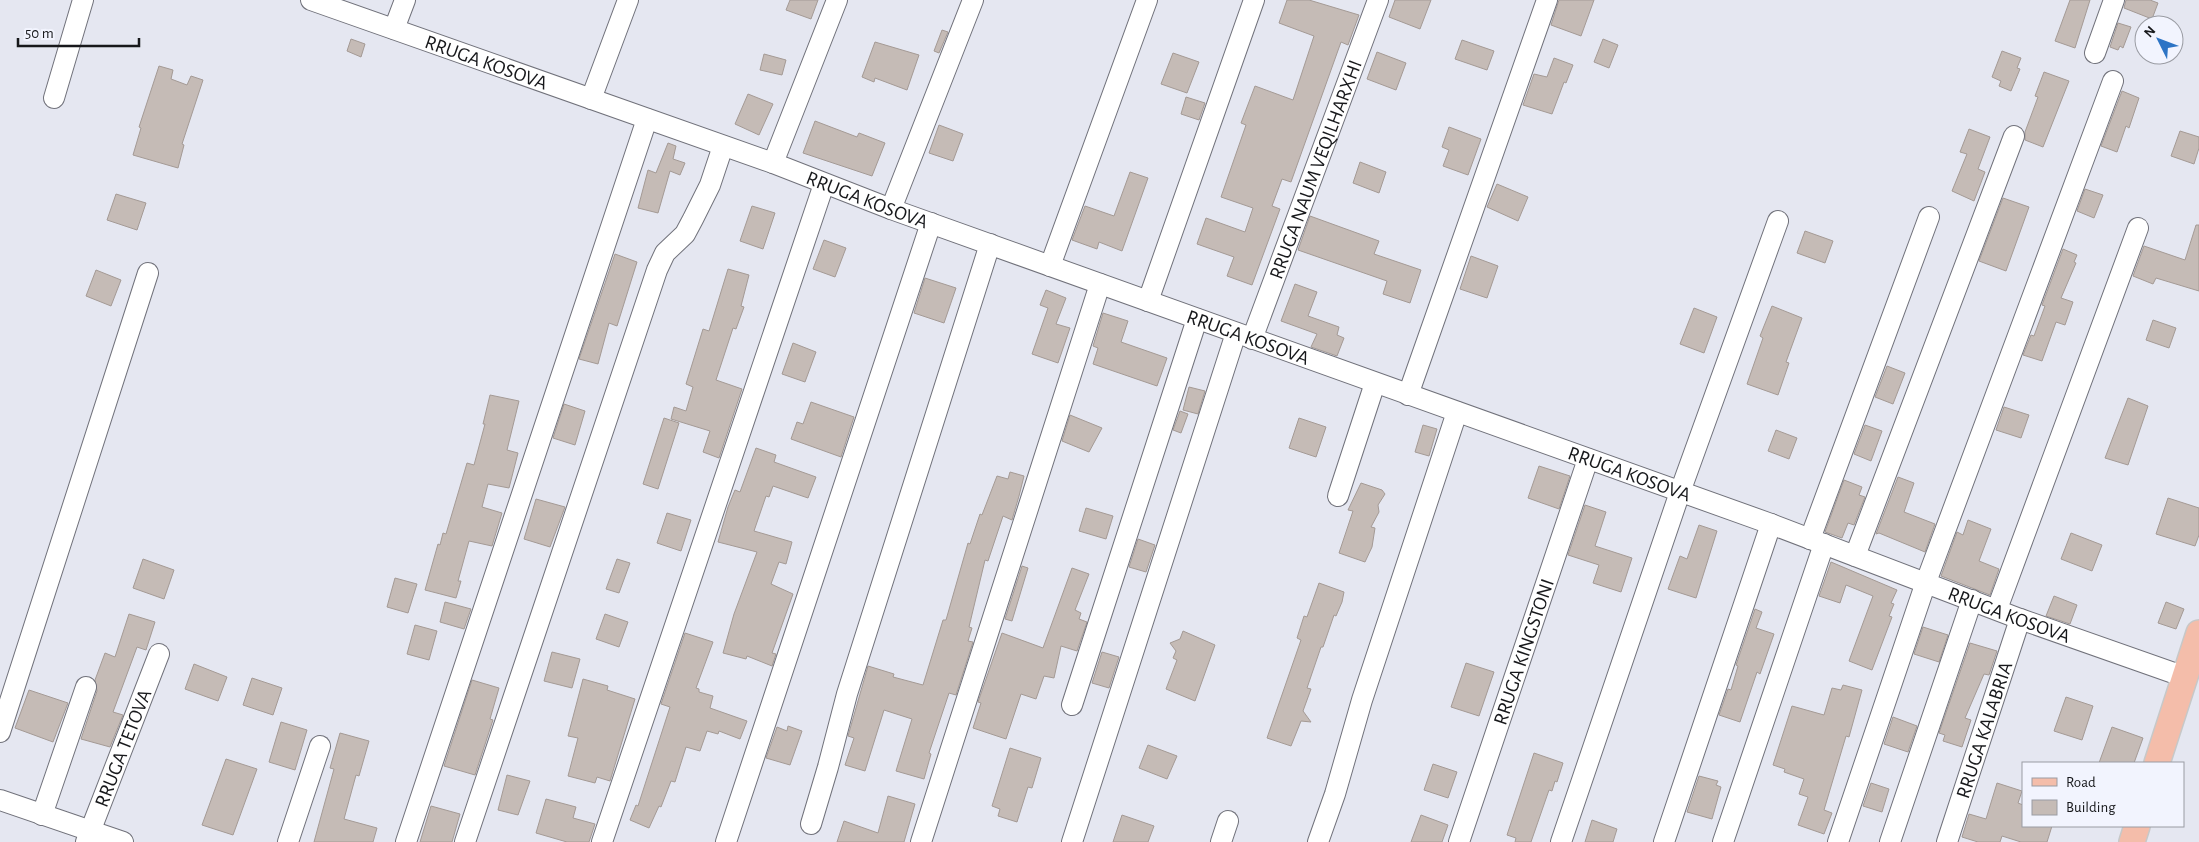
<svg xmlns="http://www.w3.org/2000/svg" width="2199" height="842" font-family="'Alegreya Sans',sans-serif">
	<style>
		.building { fill: #c5bbb6; stroke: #a49a95 }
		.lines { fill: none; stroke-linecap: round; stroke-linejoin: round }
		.minor-casing { stroke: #71727b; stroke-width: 22 }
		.major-casing { stroke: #c7c8c8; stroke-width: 28 }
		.minor { stroke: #fff; stroke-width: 20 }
		.major { stroke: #f4bdaa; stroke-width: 25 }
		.labels { text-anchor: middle; stroke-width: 5; stroke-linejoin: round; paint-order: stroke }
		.street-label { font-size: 20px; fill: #17181b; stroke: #f2f4fe }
	</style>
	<rect width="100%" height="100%" fill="#e5e7f1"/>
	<g class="building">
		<polygon points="790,0 818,0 811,19 786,10"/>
		<polygon points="1287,0 1309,0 1359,15 1348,45 1341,42 1291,182 1282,179 1272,206 1280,209 1252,285 1227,276 1234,257 1197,244 1206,218 1245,232 1253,208 1221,197 1246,125 1241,123 1255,86 1293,100 1314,36 1279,23"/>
		<polygon points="1395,0 1431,0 1420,29 1389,17"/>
		<polygon points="1559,0 1594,0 1581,36 1551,25"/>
		<polygon points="2070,0 2090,0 2075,48 2055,41"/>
		<polygon points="2126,0 2150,0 2158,3 2152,19 2124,8"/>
		<polygon points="2118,23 2131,27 2123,48 2120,46 2118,50 2110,47"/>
		<polygon points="942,30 948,32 939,53 934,51"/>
		<polygon points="351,39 365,44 361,57 347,51"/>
		<polygon points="1603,39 1618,45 1609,68 1594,62"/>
		<polygon points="1462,40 1494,51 1487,70 1455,59"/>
		<polygon points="875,42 919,55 907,90 875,78 874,82 862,77"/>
		<polygon points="2002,51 2021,58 2017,68 2020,69 2011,91 1999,86 2001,81 1992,77"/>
		<polygon points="1377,52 1406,63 1396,90 1367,79"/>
		<polygon points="1173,53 1199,62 1187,93 1161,84"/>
		<polygon points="764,54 786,60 782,75 760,70"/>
		<polygon points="1554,58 1573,65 1566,83 1564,82 1552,114 1523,105 1534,74 1547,77"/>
		<polygon points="159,66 173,70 171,79 187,85 191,76 203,80 182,144 184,145 178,168 133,155 141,128 139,127"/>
		<polygon points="2044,72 2069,81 2043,147 2025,140 2025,132 2038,97 2035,96"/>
		<polygon points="2122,91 2139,98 2129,128 2126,126 2117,152 2101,146"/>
		<polygon points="748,94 773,104 759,135 735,124"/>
		<polygon points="1186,97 1205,103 1199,120 1181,114"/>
		<polygon points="815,121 857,137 859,133 885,143 872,176 803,153"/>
		<polygon points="939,125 963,134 953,161 929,153"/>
		<polygon points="1449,127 1481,139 1468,175 1443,166 1449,150 1442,147"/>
		<polygon points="1969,129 1990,137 1978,169 1985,172 1974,201 1952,191 1967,154 1960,152"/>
		<polygon points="2180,131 2199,137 2199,148 2194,164 2171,156"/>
		<polygon points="668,143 676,146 673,159 685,163 680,175 670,171 658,213 638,208 648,170 656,173"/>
		<polygon points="1360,162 1386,172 1379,193 1353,183"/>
		<polygon points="1130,172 1148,178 1122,251 1099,242 1097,249 1072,240 1085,206 1114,216"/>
		<polygon points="1497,184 1528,197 1518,221 1487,207"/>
		<polygon points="2085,189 2103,195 2094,218 2077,211"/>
		<polygon points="116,194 146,203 137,230 107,220"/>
		<polygon points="2003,198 2029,207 2006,271 1979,261"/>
		<polygon points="752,206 775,213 763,249 740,241"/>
		<polygon points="1310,216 1379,241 1374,254 1421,270 1410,303 1383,294 1387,281 1298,250"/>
		<polygon points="2196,225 2199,225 2199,291 2156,278 2153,284 2133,276 2144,246 2185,260"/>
		<polygon points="1805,231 1833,241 1825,263 1797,253"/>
		<polygon points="824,240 846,248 835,277 813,269"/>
		<polygon points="2063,249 2077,255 2074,262 2076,263 2061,298 2073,302 2065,325 2056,322 2042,361 2023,355 2031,335 2034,336 2045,306 2042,305"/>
		<polygon points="615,254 637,262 617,326 609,323 598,364 579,359"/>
		<polygon points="1471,256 1498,266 1487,298 1460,289"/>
		<polygon points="728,269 749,275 741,306 744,307 736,329 733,328 716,380 742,389 719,458 703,452 710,431 671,419 674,407 686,411 693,387 686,384 703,329 709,331"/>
		<polygon points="96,270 121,280 111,306 86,296"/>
		<polygon points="925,278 956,288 944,323 914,313"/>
		<polygon points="1295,284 1317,292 1308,316 1339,327 1337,335 1344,338 1337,356 1311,347 1317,334 1281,321"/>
		<polygon points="1046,290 1066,298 1056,324 1070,328 1058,363 1032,354 1048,308 1040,305"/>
		<polygon points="1772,306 1802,318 1786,362 1789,363 1778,395 1747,384 1763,338 1760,336"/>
		<polygon points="1694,308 1717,317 1704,353 1680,344"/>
		<polygon points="1103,313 1128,321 1121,342 1167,358 1157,386 1093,364 1098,348 1093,346"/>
		<polygon points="2153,320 2176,328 2169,348 2146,340"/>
		<polygon points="793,343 816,352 805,382 782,374"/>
		<polygon points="1887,366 1905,373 1893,404 1875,397"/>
		<polygon points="1189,387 1205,391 1198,414 1183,410"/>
		<polygon points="490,395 519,401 507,450 518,453 509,488 488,484 482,507 502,513 492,546 469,541 458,581 461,581 456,598 425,590 438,544 440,545 443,533 446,534 467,463 474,465 485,424 483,424"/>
		<polygon points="2128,398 2148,406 2128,465 2105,458"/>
		<polygon points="811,402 854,417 841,457 791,439 797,422 803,424"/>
		<polygon points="564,404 585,411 575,445 553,438"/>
		<polygon points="2004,407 2029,415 2021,438 1996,430"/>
		<polygon points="1180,411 1188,414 1181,433 1173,430"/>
		<polygon points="1070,415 1102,428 1089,452 1062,441"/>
		<polygon points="664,418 679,423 658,489 643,484"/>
		<polygon points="1299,418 1326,427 1316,457 1289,448"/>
		<polygon points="1423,425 1437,429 1429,456 1415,452"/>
		<polygon points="1865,425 1882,431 1871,461 1854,454"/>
		<polygon points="1776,430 1797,438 1789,459 1768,451"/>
		<polygon points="756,448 776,455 774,462 816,477 808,498 773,486 769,497 766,496 754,531 792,542 786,564 779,562 771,584 793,594 772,653 776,654 772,666 747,656 746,659 723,653 734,614 757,552 718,542 728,507 735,490 740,492"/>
		<polygon points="1539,466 1570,476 1559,509 1528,498"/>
		<polygon points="1010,472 1024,476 1019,496 1012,520 1003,516 988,561 985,560 969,627 972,628 968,641 973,642 956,695 949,693 929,753 931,754 924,779 896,771 912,719 884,710 865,771 845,765 854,738 848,736 868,666 894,674 893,677 923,685 943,620 946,620 968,543 970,544 980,514 982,515 997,476 1008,479"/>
		<polygon points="1898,477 1914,483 1904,512 1935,524 1925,552 1879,533 1876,534"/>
		<polygon points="1844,480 1862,487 1859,495 1865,497 1854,525 1848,523 1842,538 1825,532"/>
		<polygon points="1361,483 1382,490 1385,494 1378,505 1379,512 1371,527 1375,528 1372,547 1365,562 1339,553 1353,511 1348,510"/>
		<polygon points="2168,498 2199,508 2199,535 2195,546 2156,534"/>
		<polygon points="536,499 565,507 550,547 524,539"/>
		<polygon points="1585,505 1606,512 1595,546 1632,558 1621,592 1593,583 1599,565 1568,555"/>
		<polygon points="1086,508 1113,516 1106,539 1079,531"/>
		<polygon points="667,513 691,520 681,551 657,543"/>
		<polygon points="1968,520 1991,529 1979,561 1999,569 1990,595 1941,576 1957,532 1963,535"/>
		<polygon points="1699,525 1717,531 1696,598 1668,589 1680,556 1687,559"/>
		<polygon points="2071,533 2102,545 2092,571 2061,559"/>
		<polygon points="1138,539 1155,545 1146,572 1129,567"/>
		<polygon points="143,559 174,570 164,599 133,588"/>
		<polygon points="617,559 630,563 619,593 606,589"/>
		<polygon points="1831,562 1897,590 1891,603 1894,604 1889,616 1892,617 1872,670 1849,661 1873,596 1846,585 1840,603 1819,596"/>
		<polygon points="1022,566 1028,568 1012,621 1005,619"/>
		<polygon points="1072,568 1089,574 1075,610 1081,613 1079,619 1087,622 1077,651 1061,646 1054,678 1044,676 1036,699 1021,694 1006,739 973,728 981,703 978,702 1002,633 1043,648"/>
		<polygon points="395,578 417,584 408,613 387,607"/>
		<polygon points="1319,583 1344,592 1342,602 1336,616 1334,615 1323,647 1321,647 1307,688 1311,689 1303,711 1311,722 1301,721 1291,746 1267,738 1301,640 1297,638 1304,616 1307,617"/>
		<polygon points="2054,596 2077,605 2070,624 2046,616"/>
		<polygon points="445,602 471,609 464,629 440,622"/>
		<polygon points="2166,602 2184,609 2176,629 2158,623"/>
		<polygon points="1755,609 1762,612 1756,628 1774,634 1760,674 1757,672 1740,722 1719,715 1728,689 1731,690 1738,666 1736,665"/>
		<polygon points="129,614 155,622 146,650 137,647 113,712 123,715 110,747 81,739 97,691 95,680 105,653 115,657"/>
		<polygon points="605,614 628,622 619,647 596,639"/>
		<polygon points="415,625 437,631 429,660 407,654"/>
		<polygon points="1923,627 1948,635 1939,662 1914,654"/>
		<polygon points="1183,631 1215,645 1195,701 1166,689 1177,660 1173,658 1176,651 1170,643 1180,639"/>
		<polygon points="685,633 713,642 696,688 699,689 699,692 713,696 710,708 747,721 740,739 719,731 718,734 707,731 700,751 686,747 675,782 671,781 661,807 659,806 649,828 630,820 636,805 638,806 670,707 661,704"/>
		<polygon points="1970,643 1997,651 1989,675 1984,674 1965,718 1971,720 1962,747 1943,741 1945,735 1939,733"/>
		<polygon points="552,652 580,659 572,688 544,681"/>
		<polygon points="1102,652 1119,657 1109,688 1092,683"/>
		<polygon points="1466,663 1494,672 1479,716 1451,707"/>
		<polygon points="194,664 227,677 218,701 185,689"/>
		<polygon points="252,678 282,688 273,715 243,705"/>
		<polygon points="583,679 608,686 607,690 635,699 610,781 597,777 595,783 568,776 578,738 568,736"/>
		<polygon points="472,680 499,688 490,719 493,720 475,775 444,766"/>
		<polygon points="1843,685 1862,690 1849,737 1846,736 1824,810 1832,813 1824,834 1798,825 1808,797 1799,794 1804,779 1784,772 1785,769 1773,765 1792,706 1824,715 1832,688 1841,690"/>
		<polygon points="29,690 68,703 53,742 15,728"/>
		<polygon points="2066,697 2093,706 2082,740 2054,731"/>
		<polygon points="1893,717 1917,726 1908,752 1884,744"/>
		<polygon points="281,722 307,730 295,770 269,762"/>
		<polygon points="788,726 802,731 790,765 766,758 777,727 787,731"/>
		<polygon points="2112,727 2143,738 2134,763 2099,763"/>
		<polygon points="340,733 369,741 359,776 356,775 344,819 377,828 373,842 314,842 334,769 330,768"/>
		<polygon points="1148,745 1177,756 1167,779 1139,768"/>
		<polygon points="1010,748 1041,758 1032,788 1028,787 1017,822 998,816 1000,809 992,806"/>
		<polygon points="1534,753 1563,763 1557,782 1555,781 1552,791 1549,790 1531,842 1515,842 1516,838 1507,835"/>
		<polygon points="226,759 257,769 233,835 202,825"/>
		<polygon points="1433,764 1457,772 1448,798 1424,790"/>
		<polygon points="507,775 530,781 518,815 498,810"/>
		<polygon points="1699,776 1718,781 1716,785 1721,787 1712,819 1687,812"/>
		<polygon points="1871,783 1889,789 1882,812 1863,806"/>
		<polygon points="1997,783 2022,791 2018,803 2023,805 2023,826 2052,826 2047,842 2021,842 2002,836 2000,842 1978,842 1962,837 1969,814 1986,819"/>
		<polygon points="888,796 915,804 904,842 837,842 844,821 878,833"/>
		<polygon points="546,799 576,807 573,818 595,824 589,842 567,842 536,833"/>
		<polygon points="431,806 460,814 452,842 420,842"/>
		<polygon points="1122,815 1154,826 1148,842 1113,842"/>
		<polygon points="1421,815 1448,825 1442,842 1411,842"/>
		<polygon points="1592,820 1617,829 1613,842 1585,842"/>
	</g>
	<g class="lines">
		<defs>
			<g id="minor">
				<path id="s1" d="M 311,0 L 773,163 L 891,209 L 1771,524 L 2020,619 L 2185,677"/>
				<polyline points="394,29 405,0"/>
				<polyline points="2095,53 2114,0"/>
				<polyline points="54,98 83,0"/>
				<polyline points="591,99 628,0"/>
				<polyline points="773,163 837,0"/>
				<polyline points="891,209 973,0"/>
				<polyline points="1050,266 1147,0"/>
				<polyline points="1148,301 1254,0"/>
				<path id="s2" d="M 1252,339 L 1378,0"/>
				<polyline points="1408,395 1547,0"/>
				<polyline points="1338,496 1375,383"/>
				<polyline points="1810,539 1929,217"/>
				<polyline points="1855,556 2014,136"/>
				<polyline points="1997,609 2138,228"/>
				<polyline points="1072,705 1197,319"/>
				<polyline points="0,732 148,273"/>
				<polyline points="0,800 123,842"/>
				<polyline points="42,815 86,687"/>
				<polyline points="811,824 828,767 847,694 990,244"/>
				<path id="s3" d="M 86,842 L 159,654"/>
				<polyline points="288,842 320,746"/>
				<polyline points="406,842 647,119"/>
				<polyline points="465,842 657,270 665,253 685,234 693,219 710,185 723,146"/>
				<polyline points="602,842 824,184"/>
				<polyline points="726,842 931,223"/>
				<polyline points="921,842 1100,284"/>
				<polyline points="1072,842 1236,333"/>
				<polyline points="1221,842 1228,821"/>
				<polyline points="1318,842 1335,794 1362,700 1457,412"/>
				<path id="s4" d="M 1459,842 L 1588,459"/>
				<polyline points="1561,842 1680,492 1778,221"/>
				<polyline points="1664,842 1771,524"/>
				<polyline points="1723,842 1824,544"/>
				<polyline points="1838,842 1926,582 2113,81"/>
				<polyline points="1890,842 1972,600"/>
				<path id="s5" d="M 1947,842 L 2020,619"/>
			</g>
			<g id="major">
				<polyline points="2157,763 2199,633"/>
				<polyline points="2132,842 2137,826"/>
			</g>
		</defs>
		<use href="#minor" class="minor-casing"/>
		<use href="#major" class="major-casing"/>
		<use href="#minor" class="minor"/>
		<use href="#major" class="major"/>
	</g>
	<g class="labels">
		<g class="street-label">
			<text dy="7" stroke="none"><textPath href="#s1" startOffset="186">RRUGA KOSOVA</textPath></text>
			<text dy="7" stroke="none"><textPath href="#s2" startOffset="181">RRUGA NAUM VEQILHARXHI</textPath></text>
			<text dy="7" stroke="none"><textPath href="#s1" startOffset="591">RRUGA KOSOVA</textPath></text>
			<text dy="7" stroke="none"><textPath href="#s1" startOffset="996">RRUGA KOSOVA</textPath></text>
			<text dy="7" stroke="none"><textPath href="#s1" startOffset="1401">RRUGA KOSOVA</textPath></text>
			<text dy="7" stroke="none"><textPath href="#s1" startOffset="1806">RRUGA KOSOVA</textPath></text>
			<text dy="7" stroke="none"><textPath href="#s4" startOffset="201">RRUGA KINGSTONI</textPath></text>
			<text dy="7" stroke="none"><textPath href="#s5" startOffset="118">RRUGA KALABRIA</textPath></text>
			<text dy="7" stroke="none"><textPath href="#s3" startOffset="101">RRUGA TETOVA</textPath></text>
		</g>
	</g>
	<rect x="2022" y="762" width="162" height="65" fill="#f2f4fe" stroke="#9a9ca3"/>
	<rect x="2032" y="778" width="25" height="8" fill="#f4bdaa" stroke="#9a9ca3"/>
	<text x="2066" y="787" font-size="15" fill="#17181b">Road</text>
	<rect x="2032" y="800" width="25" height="15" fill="#c5bbb6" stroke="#9a9ca3"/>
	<text x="2066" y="812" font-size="15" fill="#17181b">Building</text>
	<g transform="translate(2159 40) rotate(312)"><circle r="24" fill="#f2f4fe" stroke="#9a9ca3"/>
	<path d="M0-4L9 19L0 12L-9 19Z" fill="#2d74c5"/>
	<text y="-8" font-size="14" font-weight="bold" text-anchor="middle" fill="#17181b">N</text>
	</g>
	<path d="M18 38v8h121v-8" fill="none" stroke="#17181b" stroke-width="2.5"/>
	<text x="25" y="38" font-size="15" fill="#17181b" stroke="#f2f4fe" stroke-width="4" paint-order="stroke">50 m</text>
</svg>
